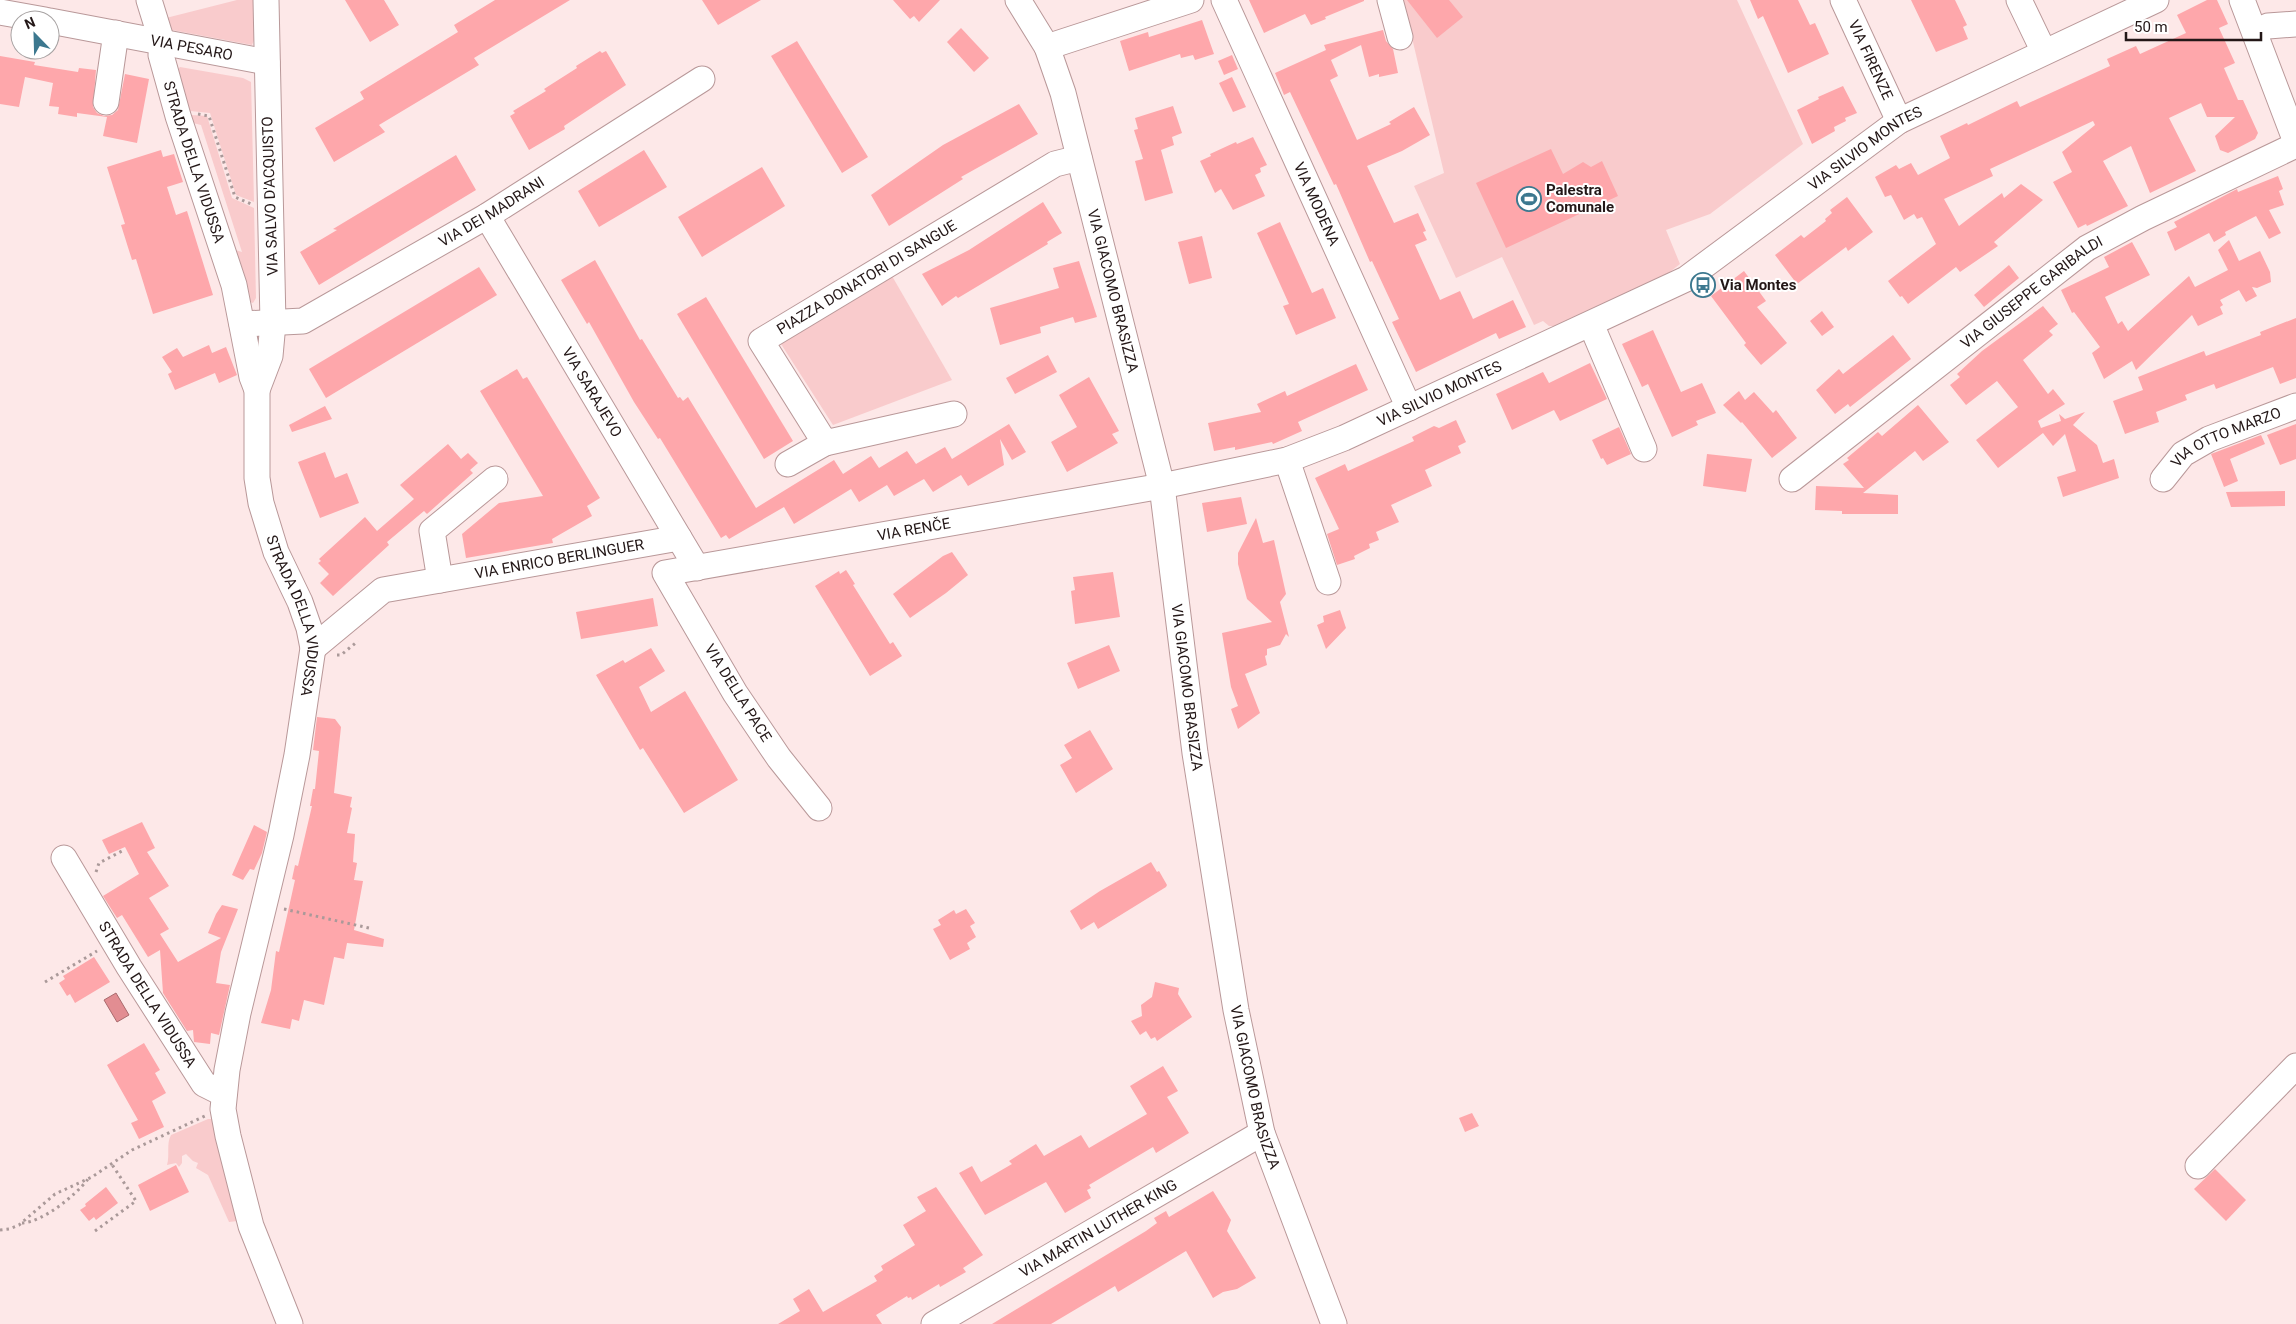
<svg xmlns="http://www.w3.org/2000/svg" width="2296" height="1324" font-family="Roboto,sans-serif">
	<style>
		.green { fill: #f9cbcc }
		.water { fill: #e28d92; stroke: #a96a6d }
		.building { fill: #fea7ab }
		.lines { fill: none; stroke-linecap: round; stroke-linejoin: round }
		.minor-casing { stroke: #b99899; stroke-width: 27 }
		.path { stroke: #a99; stroke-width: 3; stroke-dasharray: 2.5 4; stroke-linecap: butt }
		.minor { stroke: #fff; stroke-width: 25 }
		.labels { text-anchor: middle; stroke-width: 4; stroke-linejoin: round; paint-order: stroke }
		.street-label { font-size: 15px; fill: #231717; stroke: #fff }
		.poi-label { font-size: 15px; font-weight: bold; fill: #231717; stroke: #fff; text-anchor: start }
	</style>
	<rect width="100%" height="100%" fill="#fde8e8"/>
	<g class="green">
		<polygon points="237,0 253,0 254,40 252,45 172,30 166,18"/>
		<polygon points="1403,0 1737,0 1803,144 1710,214 1666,230 1680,264 1666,275 1556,326 1549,326 1543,321 1534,325 1502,257 1456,278 1414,186 1444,173"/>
		<polygon points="180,67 243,78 251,82 254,202 236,195 210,113 190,111 178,69"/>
		<polygon points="191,115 207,116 232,198 254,208 256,298 253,303 250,302 232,249 242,252 201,125 193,123"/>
		<polygon points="892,276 952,380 833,425 781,344"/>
		<path d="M 208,1119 L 212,1119 L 219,1127 L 238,1221 L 229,1222 L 208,1175 L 196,1168 L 198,1163 L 193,1161 L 186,1154 L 182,1156 L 182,1163 L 179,1167 L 176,1163 L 167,1165 C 170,1155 166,1144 171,1135 Z"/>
	</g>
	<polygon class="water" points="116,993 129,1015 117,1022 104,1000"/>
	<g class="building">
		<polygon points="345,0 384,0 399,25 370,42"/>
		<polygon points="495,0 570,0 474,58 479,65 379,125 385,132 334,162 315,128 364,99 360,92 458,32 454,25"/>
		<polygon points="702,0 761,0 718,25"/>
		<polygon points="893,0 940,0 919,22 914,16 910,19"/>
		<polygon points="1249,0 1364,0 1364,1 1325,17 1326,19 1311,25 1305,14 1264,33"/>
		<polygon points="1407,0 1449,0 1463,17 1437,38"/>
		<polygon points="1750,0 1798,0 1810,25 1815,23 1829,54 1788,73 1763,16 1758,19"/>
		<polygon points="1911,0 1955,0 1967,25 1963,27 1968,39 1936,52"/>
		<polygon points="2207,0 2217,0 2228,24 2219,28 2235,63 2224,68 2238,100 2243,100 2258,133 2255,139 2228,153 2220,150 2215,136 2235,117 2207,117 2201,103 2169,118 2196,171 2150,193 2131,146 2103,161 2128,206 2087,226 2086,224 2078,228 2053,182 2072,172 2062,152 2095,125 2093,121 1990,169 1993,176 1944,199 1959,226 2002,193 2004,198 2021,184 2043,200 1994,242 1998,246 1960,272 1956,267 1908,304 1902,296 1900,297 1888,281 1936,244 1922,217 1917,219 1914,214 1904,220 1891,195 1885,197 1875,177 1896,165 1899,169 1911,163 1918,175 1950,158 1940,136 1967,123 1968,125 2017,101 2020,107 2110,66 2107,59 2136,46 2140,54 2186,33 2177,15"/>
		<polygon points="1202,20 1214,54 1195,60 1193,55 1181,58 1180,54 1129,71 1120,41 1148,32 1149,37"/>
		<polygon points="961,28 989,58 974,72 947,42"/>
		<polygon points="1383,30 1386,41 1393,49 1398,73 1379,77 1379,74 1369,77 1361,45 1331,60 1338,76 1330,80 1357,140 1391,124 1389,122 1414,107 1430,135 1402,151 1367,166 1394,223 1418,213 1426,231 1423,232 1427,240 1415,245 1440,300 1460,291 1473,319 1513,300 1526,327 1499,339 1496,333 1416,372 1392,322 1399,319 1372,261 1370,262 1336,184 1334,185 1290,92 1284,95 1275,73 1326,50 1324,45"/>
		<polygon points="797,41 868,157 842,173 771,56"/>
		<polygon points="600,51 602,53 606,51 626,85 564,126 565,129 529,150 510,116 515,113 513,111 546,91 544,89 577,68 576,66"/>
		<polygon points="1232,55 1238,69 1224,75 1218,61"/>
		<polygon points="0,56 35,62 34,65 78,72 79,68 96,70 93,107 97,113 104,116 112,115 118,110 125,74 149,79 137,143 103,136 107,117 77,113 77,117 58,114 59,107 49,106 53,83 25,77 19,107 0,104"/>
		<polygon points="1232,77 1246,107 1233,112 1219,83"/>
		<polygon points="1843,86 1857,113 1845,118 1846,121 1834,127 1835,131 1812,144 1797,110 1819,99 1818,97"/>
		<polygon points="1019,104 1038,134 961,177 963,179 889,226 871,195 943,145"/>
		<polygon points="1173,106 1182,133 1172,137 1174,145 1161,150 1173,193 1145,201 1135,161 1143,159 1134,130 1138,129 1135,118"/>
		<polygon points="1253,137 1267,165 1260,168 1261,172 1255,175 1265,196 1233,210 1221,189 1215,193 1200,161 1211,156 1210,154 1236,142 1237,144"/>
		<polygon points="1551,149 1563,174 1583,162 1591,167 1602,161 1618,196 1506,248 1476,183"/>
		<polygon points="161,150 163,157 174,154 183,182 167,187 176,215 187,211 213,295 153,314 136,259 132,260 121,225 125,224 107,167"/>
		<polygon points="644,150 667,187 599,227 578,191"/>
		<polygon points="456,155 476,190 319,285 300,252 337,230 333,229"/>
		<polygon points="762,167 785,206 702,257 678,217"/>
		<polygon points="2278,176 2283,189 2279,191 2284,205 2269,210 2281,233 2269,239 2256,216 2225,232 2226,235 2214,242 2209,233 2175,251 2167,232 2177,227 2174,222 2237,189 2238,192"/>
		<polygon points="1847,197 1873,232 1848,251 1846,247 1797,284 1775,255 1801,235 1804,238 1826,221 1825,219 1832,213 1830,210"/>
		<polygon points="1043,202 1062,233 1047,242 1048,244 958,298 956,296 942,306 922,274 969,250"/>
		<polygon points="1280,222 1312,293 1323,288 1336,318 1296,335 1283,306 1289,304 1257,233"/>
		<polygon points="1202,236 1212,278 1189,284 1178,242"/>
		<polygon points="2229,240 2239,261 2260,251 2270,272 2271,282 2257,288 2252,287 2257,296 2246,302 2239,290 2220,300 2223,305 2220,307 2223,314 2198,326 2192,315 2136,370 2132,361 2104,379 2092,353 2100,347 2074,312 2072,313 2061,290 2109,267 2104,257 2132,242 2150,275 2105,297 2118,324 2122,321 2128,331 2189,276 2195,287 2228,270 2218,250"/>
		<polygon points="595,260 640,340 642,339 678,398 680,397 683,401 688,397 756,508 834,460 843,474 871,456 879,468 907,451 916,464 945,447 952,459 1009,424 1026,452 1012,460 1000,439 1004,465 968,486 961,475 933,492 924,479 894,496 887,485 859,502 851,489 794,524 784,507 729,539 726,535 721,538 660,438 658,439 634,402 589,322 587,324 561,280"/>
		<polygon points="1079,261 1097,317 1075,323 1073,317 1040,327 1041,333 1000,345 990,308 1059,288 1053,268"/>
		<polygon points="2009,265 2019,278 1984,307 1974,295"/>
		<polygon points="479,267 497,295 326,398 309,369"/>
		<polygon points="1744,271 1766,301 1757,307 1787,343 1761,365 1744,345 1746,343 1711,296"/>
		<polygon points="706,297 793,441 764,459 677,314"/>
		<polygon points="2043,306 2058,324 2049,331 2053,335 2023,360 2048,394 2053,389 2065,404 2038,421 2041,428 2061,421 2059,414 2065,419 2085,412 2073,425 2097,445 2103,463 2114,459 2119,478 2063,497 2057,477 2076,471 2065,434 2053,446 2043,433 1998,468 1976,440 2018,407 1997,381 1966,405 1950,385 1960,377 1957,374 1982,351"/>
		<polygon points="1822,311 1834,327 1822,336 1810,321"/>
		<polygon points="2296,318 2296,378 2280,384 2273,367 2216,389 2214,384 2185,395 2187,400 2156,412 2159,422 2125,434 2113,401 2143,390 2138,377 2204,351 2206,356 2261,335 2260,332"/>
		<polygon points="1653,330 1681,392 1702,383 1716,413 1696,421 1698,425 1672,437 1648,384 1642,387 1622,344"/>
		<polygon points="1893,335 1911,359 1850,407 1848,404 1835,414 1816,390 1839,369 1843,374"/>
		<polygon points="209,345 212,353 226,347 237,375 219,383 215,373 175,390 168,374 172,372 162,357 177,348 183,357"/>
		<polygon points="1048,355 1057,372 1015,394 1006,378"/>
		<polygon points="1590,363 1607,399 1560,421 1554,410 1512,430 1496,394 1543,372 1549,383"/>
		<polygon points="1356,364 1368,390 1298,422 1302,431 1273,444 1272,442 1235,450 1235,447 1214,451 1208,423 1261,412 1257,404 1285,391 1287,396"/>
		<polygon points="517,369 523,379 527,377 600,498 587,506 592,516 552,539 553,543 466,558 462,534 499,503 543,496 480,391"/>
		<polygon points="1089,377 1119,431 1112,434 1118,443 1067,472 1051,442 1077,427 1059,395"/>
		<polygon points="1739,391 1745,400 1754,392 1773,413 1776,410 1797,438 1772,458 1742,422 1741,423 1723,405"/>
		<polygon points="1918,405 1949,442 1923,461 1915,451 1863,493 1898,495 1898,514 1842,514 1842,511 1815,510 1816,486 1864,488 1843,464 1849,460 1847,458 1878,432 1882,436"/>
		<polygon points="325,406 332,419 292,432 289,425"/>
		<polygon points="1456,420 1466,442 1458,446 1461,453 1425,470 1432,486 1391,505 1399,522 1376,532 1379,540 1369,544 1370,548 1354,556 1355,559 1337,565 1327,534 1339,529 1315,478 1345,464 1348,471 1414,441 1412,437 1434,426 1439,428"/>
		<polygon points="2296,424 2296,459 2280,465 2267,435"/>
		<polygon points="1619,427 1631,454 1607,465 1603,458 1601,459 1592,440"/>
		<polygon points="2261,435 2265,444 2230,459 2238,481 2224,487 2211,454"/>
		<polygon points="448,444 461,459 468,453 478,463 470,470 473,473 427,514 424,511 387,542 389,545 333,596 320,583 329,574 318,563 321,561 319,559 365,517 377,531 414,499 400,485"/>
		<polygon points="325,452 335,478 347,473 359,503 320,518 298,462"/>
		<polygon points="1707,454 1752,459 1746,492 1703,486"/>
		<polygon points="2285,491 2285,506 2231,507 2226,492"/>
		<polygon points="1241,497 1247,524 1207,532 1202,503"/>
		<polygon points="1256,518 1263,543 1274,540 1286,594 1280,602 1289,637 1286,634 1280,645 1267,649 1267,655 1265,656 1267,665 1245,674 1260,713 1238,729 1231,709 1238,706 1231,687 1222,633 1272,622 1247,599 1238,564 1238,553"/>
		<polygon points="952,552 968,575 946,593 910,618 893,594 943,556"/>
		<polygon points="846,570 855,584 853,585 890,644 893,642 902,656 870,676 815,586 839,571 840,574"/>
		<polygon points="1113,572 1120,617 1075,624 1071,591 1075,590 1073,577"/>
		<polygon points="653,598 658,626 581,639 576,612"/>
		<polygon points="1340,610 1346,628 1326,649 1317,625 1324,622 1323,616"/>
		<polygon points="1109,645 1120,671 1078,689 1067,663"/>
		<polygon points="651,648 665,671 639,687 651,712 685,691 738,780 684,813 643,748 640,750 596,675 623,660 625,663"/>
		<polygon points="317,717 335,719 341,727 334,793 352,797 350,807 352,808 347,833 355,834 353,862 357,863 354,880 363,881 354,930 384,939 383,947 347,943 344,959 334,957 324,1005 304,1000 299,1021 292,1019 290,1029 261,1023 271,990 276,951 279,952 295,880 292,879 295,865 298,866 312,806 310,806 313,789 315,789 319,751 313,750"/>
		<polygon points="1090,730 1113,769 1076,793 1060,765 1072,758 1064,745"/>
		<polygon points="142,822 155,848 147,852 169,886 149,898 169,929 160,934 178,962 221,938 208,933 216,914 222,905 238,909 221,952 216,983 230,985 219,1035 211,1033 210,1044 194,1042 193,1030 187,1031 163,993 160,950 148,957 122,915 117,918 103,896 139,874 125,847 109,854 102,840"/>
		<polygon points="254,825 267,832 262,853 254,870 250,869 243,880 232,875"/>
		<polygon points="1151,862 1157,872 1159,871 1167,885 1166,887 1098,929 1094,922 1081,930 1070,911 1100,891"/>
		<polygon points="966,909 975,923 970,926 976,937 967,943 970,949 950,960 933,929 941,925 938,920 954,910 956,914"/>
		<polygon points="94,957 110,982 75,1003 70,994 67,996 59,983 65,979 63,976"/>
		<polygon points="1155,982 1179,988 1178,994 1192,1017 1157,1041 1155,1037 1151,1039 1146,1031 1140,1035 1131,1021 1142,1016 1141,1005 1152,997"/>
		<polygon points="144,1043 160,1070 155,1073 166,1093 152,1101 164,1127 139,1139 131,1123 138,1120 107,1065"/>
		<polygon points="1163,1066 1178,1091 1167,1097 1189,1133 1156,1153 1153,1147 1089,1185 1091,1188 1087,1190 1091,1198 1065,1213 1046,1182 985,1215 959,1173 972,1166 981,1182 1012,1164 1009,1161 1036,1144 1044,1156 1081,1135 1089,1148 1147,1114 1130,1086"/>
		<polygon points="1472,1113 1479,1126 1465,1132 1459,1118"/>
		<polygon points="176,1165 189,1192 150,1211 138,1185"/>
		<polygon points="2215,1169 2246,1200 2226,1221 2194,1189"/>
		<polygon points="106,1187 118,1203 96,1220 94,1217 89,1221 80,1210 86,1206 85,1204"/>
		<polygon points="936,1187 983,1255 963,1268 966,1272 940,1287 939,1284 912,1300 911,1297 908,1298 907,1296 876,1315 882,1324 778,1324 800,1311 793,1299 809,1289 823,1312 877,1281 874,1276 883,1270 881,1266 915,1245 903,1225 926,1211 917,1197"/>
		<polygon points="1213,1191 1231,1220 1227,1231 1256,1278 1237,1289 1223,1292 1213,1298 1186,1251 1118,1292 1115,1286 1051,1324 992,1324 1146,1231 1157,1223 1154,1218 1166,1211 1169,1217"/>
	</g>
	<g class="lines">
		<defs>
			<g id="minor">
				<path id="s1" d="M 149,0 L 162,42 L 161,55 L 178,116 L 234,285 L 252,377 L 257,390 L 257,478 L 261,503 L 276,552 L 300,602 L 309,628 L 313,648 L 297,755 L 281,835 L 238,1013 L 227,1070 L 223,1109 L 228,1136 L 251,1226 L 290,1324"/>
				<path id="s2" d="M 1018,0 L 1047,47 L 1063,93 L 1162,486 L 1195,753 L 1236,1010 L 1262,1133 L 1334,1324"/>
				<path id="s3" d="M 1224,0 L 1409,408"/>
				<polyline points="1390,0 1400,37"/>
				<path id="s4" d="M 1843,0 L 1899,121"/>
				<polyline points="2019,0 2044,52"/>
				<polyline points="2242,0 2296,142"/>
				<polyline points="0,12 45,20"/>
				<path id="s5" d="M 50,21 L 267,62"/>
				<polyline points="2256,31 2268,26 2296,24"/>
				<polyline points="1047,47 1191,0"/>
				<polyline points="106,102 116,33"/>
				<path id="s6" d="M 487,216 L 697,568"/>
				<path id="s7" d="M 242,324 L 303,321 L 487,216 L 702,79"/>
				<polyline points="1591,324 1644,449"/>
				<polyline points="257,390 270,356 273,323 266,0"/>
				<path id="s8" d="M 954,414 L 825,443 L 761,341 L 1055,164 L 1079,158"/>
				<polyline points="1287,460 1328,582"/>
				<polyline points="788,464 825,443"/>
				<path id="s9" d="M 1792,479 L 2087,248 L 2143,218 L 2296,145"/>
				<path id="s10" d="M 2163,479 L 2183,454 L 2209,439 L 2296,406"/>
				<polyline points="440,580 432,531 495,479"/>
				<path id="s11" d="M 313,648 L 383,590 L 679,538"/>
				<path id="s12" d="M 819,808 L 779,758 L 735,693 L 665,573 L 1162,486 L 1287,460 L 1344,438 L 1686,279 L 1899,121 L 2156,0"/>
				<path id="s13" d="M 64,858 L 129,967 L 204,1084 L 224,1094"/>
				<polyline points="2198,1166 2296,1066"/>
				<path id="s14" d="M 934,1324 L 1262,1133"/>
			</g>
		</defs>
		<use href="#minor" class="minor-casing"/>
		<g class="path">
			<polyline points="198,114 209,116 235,197 251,204"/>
			<polyline points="337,655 341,655 358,641"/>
			<polyline points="96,872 99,863 122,851"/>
			<polyline points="284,909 369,928"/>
			<polyline points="45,982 97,951"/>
			<path d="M 22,1223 C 43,1222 76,1195 88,1179"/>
			<polyline points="0,1230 9,1229 19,1225 55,1194 92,1177 132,1150 205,1116"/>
			<polyline points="95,1231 136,1201 111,1163"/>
		</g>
		<use href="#minor" class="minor"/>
	</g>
	<defs>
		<symbol id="stadium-ring" viewBox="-11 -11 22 22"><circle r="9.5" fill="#fff" stroke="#3c788f" stroke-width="1.5"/><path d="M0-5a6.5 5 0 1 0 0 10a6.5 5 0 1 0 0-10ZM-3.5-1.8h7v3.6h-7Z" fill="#3c788f"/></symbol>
		<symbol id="bus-ring" viewBox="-11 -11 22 22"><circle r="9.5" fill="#fff" stroke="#3c788f" stroke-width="1.5"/><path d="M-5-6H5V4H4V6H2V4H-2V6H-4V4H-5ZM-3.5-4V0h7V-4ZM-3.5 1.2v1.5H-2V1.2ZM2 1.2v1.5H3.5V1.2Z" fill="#3c788f"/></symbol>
	</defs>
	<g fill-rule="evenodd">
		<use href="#stadium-ring" x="1515" y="185" width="28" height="28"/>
		<use href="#bus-ring" x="1689" y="271" width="28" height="28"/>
	</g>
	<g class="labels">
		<g class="street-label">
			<text dy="5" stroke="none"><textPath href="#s5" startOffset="144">VIA PESARO</textPath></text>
			<text dy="5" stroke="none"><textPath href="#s4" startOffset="66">VIA FIRENZE</textPath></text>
			<text dy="5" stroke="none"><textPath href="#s12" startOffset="1574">VIA SILVIO MONTES</textPath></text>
			<text dy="5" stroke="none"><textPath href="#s1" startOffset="169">STRADA DELLA VIDUSSA</textPath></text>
			<text transform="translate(270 196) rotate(-92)" y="5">VIA SALVO D'ACQUISTO</text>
			<text dy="5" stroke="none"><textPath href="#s3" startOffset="224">VIA MODENA</textPath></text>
			<text dy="5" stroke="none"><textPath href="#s7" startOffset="279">VIA DEI MADRANI</textPath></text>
			<text dy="5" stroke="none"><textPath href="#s8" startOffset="376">PIAZZA DONATORI DI SANGUE</textPath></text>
			<text dy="5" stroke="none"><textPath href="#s2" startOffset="308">VIA GIACOMO BRASIZZA</textPath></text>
			<text dy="5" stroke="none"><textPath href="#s9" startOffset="304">VIA GIUSEPPE GARIBALDI</textPath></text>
			<text dy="5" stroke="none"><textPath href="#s6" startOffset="205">VIA SARAJEVO</textPath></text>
			<text dy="5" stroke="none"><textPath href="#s12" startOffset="1080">VIA SILVIO MONTES</textPath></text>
			<text dy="5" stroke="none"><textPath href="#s10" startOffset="78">VIA OTTO MARZO</textPath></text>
			<text dy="5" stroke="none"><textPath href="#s12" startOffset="534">VIA RENČE</textPath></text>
			<text dy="5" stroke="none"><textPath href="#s11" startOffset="270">VIA ENRICO BERLINGUER</textPath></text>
			<text dy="5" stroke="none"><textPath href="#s1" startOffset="638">STRADA DELLA VIDUSSA</textPath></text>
			<text dy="5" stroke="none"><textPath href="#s2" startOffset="712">VIA GIACOMO BRASIZZA</textPath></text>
			<text transform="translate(738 693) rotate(58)" y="5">VIA DELLA PACE</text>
			<text dy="5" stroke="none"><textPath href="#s13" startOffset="160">STRADA DELLA VIDUSSA</textPath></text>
			<text dy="5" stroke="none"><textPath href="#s2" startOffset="1118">VIA GIACOMO BRASIZZA</textPath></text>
			<text dy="5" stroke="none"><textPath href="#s14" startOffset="190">VIA MARTIN LUTHER KING</textPath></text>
		</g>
		<g class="poi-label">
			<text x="1546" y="195">Palestra<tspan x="1546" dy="17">Comunale</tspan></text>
			<text x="1720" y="290">Via Montes</text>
		</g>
	</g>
	<g transform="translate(35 35) rotate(337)"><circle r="24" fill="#ffffff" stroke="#a7a2a2"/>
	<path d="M0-4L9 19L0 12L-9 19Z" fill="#3c788f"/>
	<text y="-8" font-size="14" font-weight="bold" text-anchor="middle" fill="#231717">N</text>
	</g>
	<path d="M2126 32v8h135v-8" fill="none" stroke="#231717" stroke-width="2.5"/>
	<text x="2134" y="32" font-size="15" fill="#231717" stroke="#ffffff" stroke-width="4" paint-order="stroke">50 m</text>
</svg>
